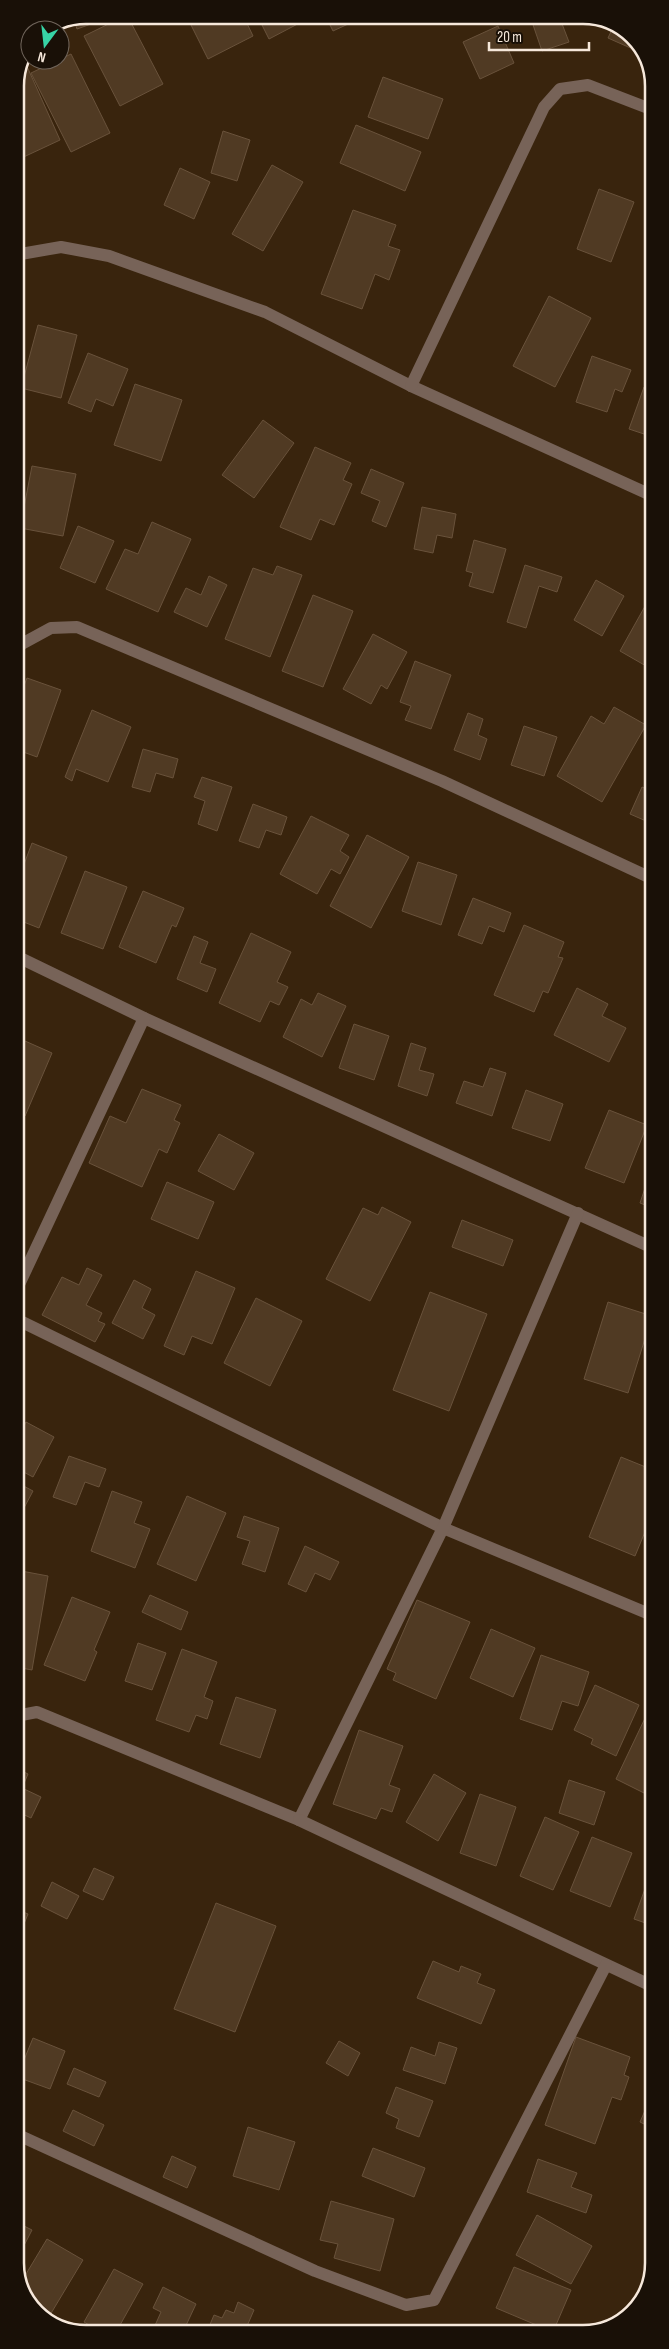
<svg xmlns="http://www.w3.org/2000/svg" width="669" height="2349" font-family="'Sofia Sans Condensed',sans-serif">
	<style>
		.building { fill: #503a23; stroke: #69523b }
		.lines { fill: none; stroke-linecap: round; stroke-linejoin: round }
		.minor { stroke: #776358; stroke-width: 12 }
		.rim { fill: none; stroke: #f6e8db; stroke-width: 2.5 }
	</style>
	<rect width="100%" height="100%" fill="#39240d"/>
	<g class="building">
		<polygon points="86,15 106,15 108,18 77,29 74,20"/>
		<polygon points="127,15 163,84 120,106 84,36"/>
		<polygon points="186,15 243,15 253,36 208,59"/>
		<polygon points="257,15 308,15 309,18 269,39"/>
		<polygon points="325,15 357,15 359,19 333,31"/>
		<polygon points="530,16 559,16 569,42 542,51"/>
		<polygon points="614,25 630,33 637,45 635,50 608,38"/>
		<polygon points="498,26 514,63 480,79 463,42"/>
		<polygon points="71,54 110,133 71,152 31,73"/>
		<polygon points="25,62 60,140 15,161 15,86"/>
		<polygon points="383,77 443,99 428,139 368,117"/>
		<polygon points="356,125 421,152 405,191 340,163"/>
		<polygon points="223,131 250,140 237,181 211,173"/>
		<polygon points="272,165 303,182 263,251 232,234"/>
		<polygon points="180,168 210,182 194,219 164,205"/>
		<polygon points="599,189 634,202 611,262 577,249"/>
		<polygon points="353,210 396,225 388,246 400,250 389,280 375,274 362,309 321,294"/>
		<polygon points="549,296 591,318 555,387 513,366"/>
		<polygon points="38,325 77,335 61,398 21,388"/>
		<polygon points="88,353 128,369 113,406 96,399 91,412 68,403"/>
		<polygon points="592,356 631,370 622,392 615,389 607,412 576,402"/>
		<polygon points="135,384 182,400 161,461 114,445"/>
		<polygon points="644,387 653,390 653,437 629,429"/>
		<polygon points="263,420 294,443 254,498 222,475"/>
		<polygon points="315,447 351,463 343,480 352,484 334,525 320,519 311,540 280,527"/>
		<polygon points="32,466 76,474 63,536 20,528"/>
		<polygon points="371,469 404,483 386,527 372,521 380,501 361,493"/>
		<polygon points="422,507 456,514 452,538 437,535 433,553 414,549"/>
		<polygon points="152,522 191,539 158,612 106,589 125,549 138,554"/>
		<polygon points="78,526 114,541 95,583 60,568"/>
		<polygon points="474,540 506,549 493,593 469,586 473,573 466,571"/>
		<polygon points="525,565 562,577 557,592 539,586 526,628 507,622"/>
		<polygon points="277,566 302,575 270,657 225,639 253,568 273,575"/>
		<polygon points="209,576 227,585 207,627 174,612 186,588 201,595"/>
		<polygon points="596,580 624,596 602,636 574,620"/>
		<polygon points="313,595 353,611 323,687 282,671"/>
		<polygon points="649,599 653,602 653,670 620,651"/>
		<polygon points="373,634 407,652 387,689 381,685 371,704 343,689"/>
		<polygon points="415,661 451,675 431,729 405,720 411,706 400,702"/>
		<polygon points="27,678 61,690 37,757 15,749 15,709"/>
		<polygon points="614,707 646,725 602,802 557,776 591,716 604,724"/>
		<polygon points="92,710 131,727 108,782 76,769 72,781 65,777"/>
		<polygon points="468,713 483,719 478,735 487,739 480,760 454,750"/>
		<polygon points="524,726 557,737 544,776 511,765"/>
		<polygon points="143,749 178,759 173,778 156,773 150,792 132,787"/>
		<polygon points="202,777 232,787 217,831 198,824 205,801 194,797"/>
		<polygon points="642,787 653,792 653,824 630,814"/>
		<polygon points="253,804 287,817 281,835 266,830 259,848 239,841"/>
		<polygon points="311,816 349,835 340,851 349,857 340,874 331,869 317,894 280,874"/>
		<polygon points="367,835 409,857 371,928 330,906"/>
		<polygon points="32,843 67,857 39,928 16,919 20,901 16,899 16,865 23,867"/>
		<polygon points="418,862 457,875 441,925 402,911"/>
		<polygon points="85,871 127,887 103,949 61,933"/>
		<polygon points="143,891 184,908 176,927 172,925 156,963 119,947"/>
		<polygon points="473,898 511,913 504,932 489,926 482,944 458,935"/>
		<polygon points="524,925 564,942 558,957 563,958 548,993 543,991 534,1012 494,995"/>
		<polygon points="251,933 291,952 277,982 288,987 279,1005 270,1001 260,1022 219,1003"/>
		<polygon points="194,936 208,942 200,963 216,969 207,992 177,979"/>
		<polygon points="577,988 608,1004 602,1016 626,1028 609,1062 554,1035"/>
		<polygon points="318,993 346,1006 322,1057 283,1037 301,999 312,1005"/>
		<polygon points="354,1024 389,1036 374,1080 339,1068"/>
		<polygon points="16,1037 52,1053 25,1116 16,1112"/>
		<polygon points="411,1043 426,1048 419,1070 434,1074 427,1096 398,1086"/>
		<polygon points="490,1068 506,1073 492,1116 456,1103 464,1081 483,1087"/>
		<polygon points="142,1089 181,1105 174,1120 180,1123 167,1153 159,1149 142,1187 89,1163 110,1116 126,1123"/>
		<polygon points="526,1090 563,1104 550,1141 512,1128"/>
		<polygon points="609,1110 647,1125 624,1183 585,1168"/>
		<polygon points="219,1134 254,1153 234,1190 198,1171"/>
		<polygon points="653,1164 653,1208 640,1203"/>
		<polygon points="167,1182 214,1202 198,1239 151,1219"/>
		<polygon points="382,1207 411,1222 370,1301 326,1279 363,1208 378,1215"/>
		<polygon points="462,1220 513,1240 503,1266 452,1247"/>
		<polygon points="87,1268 102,1275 86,1305 102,1313 98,1321 105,1324 95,1342 42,1315 62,1277 79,1285"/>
		<polygon points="196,1271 235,1288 212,1344 192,1336 184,1355 164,1346"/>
		<polygon points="134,1280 151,1289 142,1308 155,1315 143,1339 112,1323"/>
		<polygon points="430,1292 487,1314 449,1411 393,1390"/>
		<polygon points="256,1298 302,1321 270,1386 224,1363"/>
		<polygon points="608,1302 652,1316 628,1393 584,1379"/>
		<polygon points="26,1422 54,1437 33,1477 16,1468 16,1442"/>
		<polygon points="69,1456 106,1469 99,1487 85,1482 76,1505 53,1497"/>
		<polygon points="621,1457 653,1470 654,1510 635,1556 589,1537"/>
		<polygon points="16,1482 33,1491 16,1523"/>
		<polygon points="112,1491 142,1502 134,1523 150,1529 135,1568 91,1551"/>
		<polygon points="187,1496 226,1513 196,1581 157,1564"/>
		<polygon points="244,1516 279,1528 265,1572 242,1564 250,1541 237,1537"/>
		<polygon points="305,1546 339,1562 330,1580 315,1573 306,1592 288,1584"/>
		<polygon points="16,1570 48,1576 32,1670 16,1667"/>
		<polygon points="150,1595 188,1612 181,1630 142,1612"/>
		<polygon points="72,1597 110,1612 94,1650 97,1652 85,1681 44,1665"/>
		<polygon points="417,1600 470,1622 436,1699 393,1680 396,1673 387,1669"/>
		<polygon points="491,1629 535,1648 513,1697 470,1678"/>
		<polygon points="138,1643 166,1653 152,1690 125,1681"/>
		<polygon points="182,1649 217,1662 204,1697 213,1701 207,1719 196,1715 189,1732 156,1720"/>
		<polygon points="541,1655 589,1672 578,1706 562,1701 552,1730 520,1719"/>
		<polygon points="595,1685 639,1705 616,1756 591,1744 593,1739 574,1730"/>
		<polygon points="236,1697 276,1710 260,1758 220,1744"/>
		<polygon points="647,1714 654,1718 654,1798 616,1779"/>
		<polygon points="359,1730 403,1746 389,1785 400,1789 392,1812 381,1808 376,1819 333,1804"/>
		<polygon points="16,1768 28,1774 22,1788 41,1797 31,1818 16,1811"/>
		<polygon points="434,1774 466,1793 438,1841 406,1822"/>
		<polygon points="569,1780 605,1792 594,1825 559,1813"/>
		<polygon points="480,1794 516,1807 496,1866 460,1853"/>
		<polygon points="545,1817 579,1832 553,1890 520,1876"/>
		<polygon points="592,1837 632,1853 610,1907 570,1891"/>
		<polygon points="94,1868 114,1877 103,1900 83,1891"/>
		<polygon points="650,1875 654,1877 654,1926 634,1919"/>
		<polygon points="52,1882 79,1896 67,1919 41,1906"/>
		<polygon points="216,1903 276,1926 235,2032 174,2009"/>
		<polygon points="16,1909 28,1914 16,1943"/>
		<polygon points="433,1961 459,1972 461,1966 481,1974 477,1983 495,1990 481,2024 417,1998"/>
		<polygon points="576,2037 630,2057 624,2075 629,2077 621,2100 612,2097 595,2144 545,2125"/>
		<polygon points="33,2038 65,2051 50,2089 17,2077"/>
		<polygon points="339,2041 360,2053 348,2076 326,2063"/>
		<polygon points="439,2042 457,2048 445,2084 403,2070 411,2047 435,2056"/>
		<polygon points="74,2068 106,2082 99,2097 67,2084"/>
		<polygon points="649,2086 654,2087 654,2129 640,2122 651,2097 645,2094"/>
		<polygon points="396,2087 433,2101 419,2137 396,2128 399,2119 386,2113"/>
		<polygon points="73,2110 104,2125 94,2146 63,2131"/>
		<polygon points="248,2127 295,2142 279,2190 233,2176"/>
		<polygon points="373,2148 425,2168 414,2197 362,2176"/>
		<polygon points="172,2156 196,2167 187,2188 163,2177"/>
		<polygon points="538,2159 577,2173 571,2187 592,2195 586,2213 527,2192"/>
		<polygon points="331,2201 394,2219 380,2271 334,2258 338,2244 320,2240"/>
		<polygon points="537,2215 592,2246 571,2284 516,2255"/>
		<polygon points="16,2222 32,2230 16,2261"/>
		<polygon points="47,2239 83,2260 47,2320 38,2315 20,2284"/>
		<polygon points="514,2267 571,2290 553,2332 496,2308"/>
		<polygon points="114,2269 143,2284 115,2334 105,2334 84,2322"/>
		<polygon points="163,2287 196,2304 182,2334 161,2334 153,2330 161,2312 153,2308"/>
		<polygon points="238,2302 254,2310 244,2333 206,2334 214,2315 222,2318 226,2310 234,2313"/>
		<polygon points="492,2324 501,2333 482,2333"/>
	</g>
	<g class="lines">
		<g class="minor">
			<polyline points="15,255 61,247 109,256 265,312 411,386 653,496"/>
			<polyline points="411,386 544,107 560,89 588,85 653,110"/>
			<polyline points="15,651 18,646 51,628 77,627 442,781 653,879"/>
			<polyline points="16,956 144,1018 653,1248"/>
			<polyline points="16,1291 144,1018"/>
			<polyline points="16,1319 443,1528 654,1616"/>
			<polyline points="16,1716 37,1712 299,1820 443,1528 578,1213"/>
			<polyline points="299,1820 654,1987"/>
			<polyline points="16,2134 315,2271 406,2305 434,2300 606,1965"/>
		</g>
	</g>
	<path d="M0 0H669V2349H0ZM86 24H583A62 62 0 0 1 645 86V2263A62 62 0 0 1 583 2325H86A62 62 0 0 1 24 2263V86A62 62 0 0 1 86 24Z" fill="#191007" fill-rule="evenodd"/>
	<path class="rim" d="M86 24H583A62 62 0 0 1 645 86V2263A62 62 0 0 1 583 2325H86A62 62 0 0 1 24 2263V86A62 62 0 0 1 86 24Z"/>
	<g transform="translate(45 45) rotate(195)"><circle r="24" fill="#191007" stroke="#71665c"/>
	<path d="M0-4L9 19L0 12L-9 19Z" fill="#37d4a6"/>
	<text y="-8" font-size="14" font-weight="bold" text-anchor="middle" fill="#f6e8db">N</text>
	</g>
	<path d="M489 42v8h100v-8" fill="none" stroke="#f6e8db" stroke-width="2.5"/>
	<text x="497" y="42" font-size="15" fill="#f6e8db" stroke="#191007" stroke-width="4" paint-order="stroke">20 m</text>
</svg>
